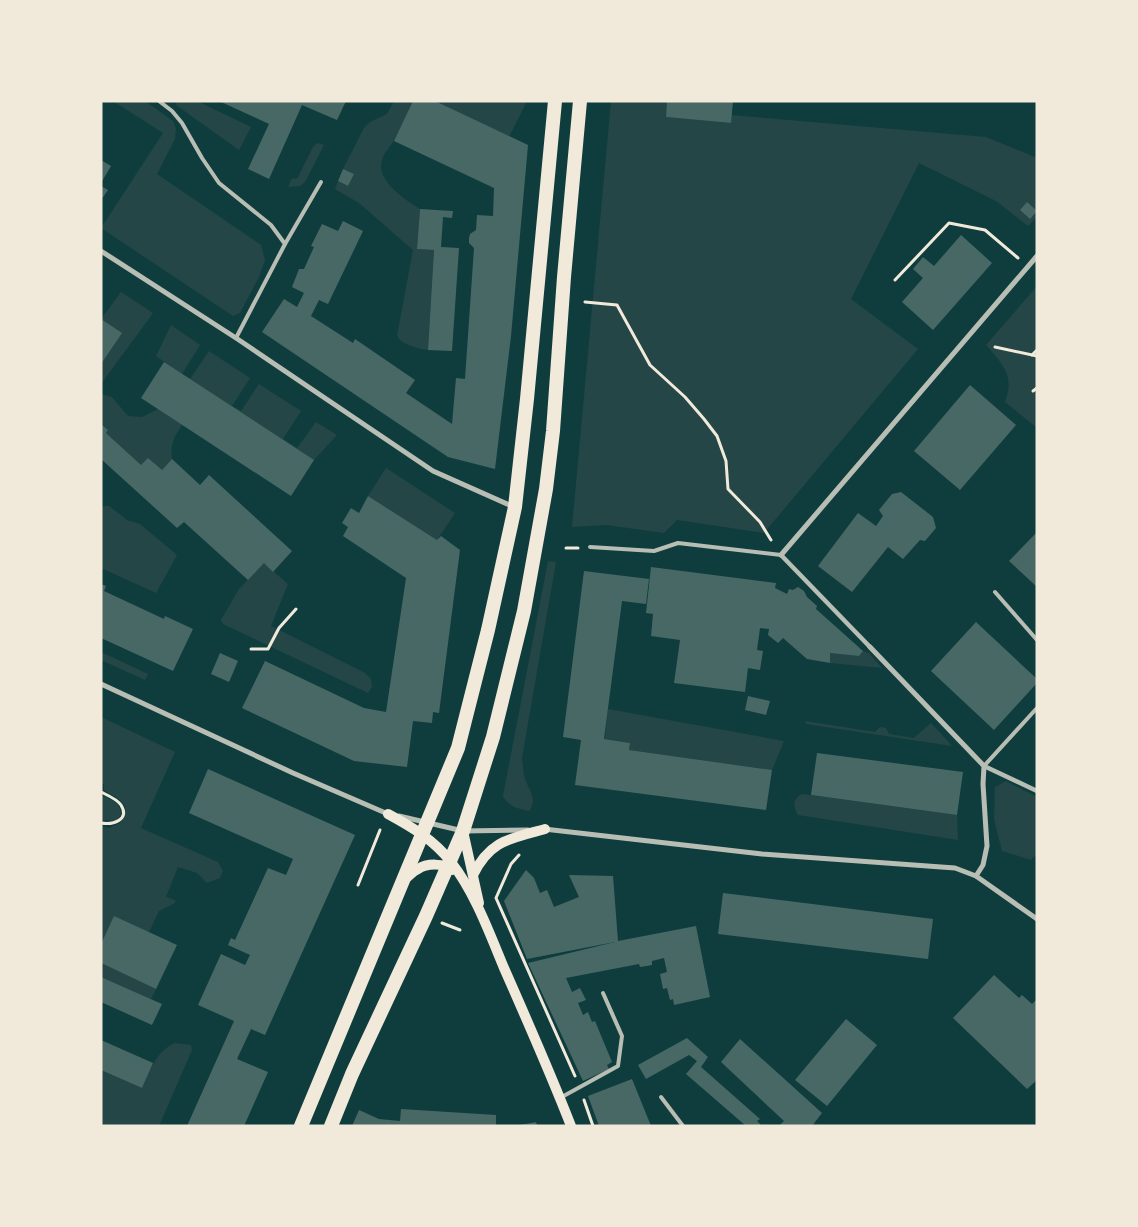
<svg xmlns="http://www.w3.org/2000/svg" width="1138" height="1227" font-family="Merriweather,serif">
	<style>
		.green { fill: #244646 }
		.building { fill: #486865 }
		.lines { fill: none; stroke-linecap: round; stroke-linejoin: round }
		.path { stroke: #f1e9da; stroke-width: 3 }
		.service { stroke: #b8beb3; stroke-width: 4 }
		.pedestrian { stroke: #b8beb3; stroke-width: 4.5 }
		.minor { stroke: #b8beb3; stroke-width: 5 }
		.secondary { stroke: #f1e9da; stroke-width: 10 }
		.trunk { stroke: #f1e9da; stroke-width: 14 }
	</style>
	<rect width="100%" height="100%" fill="#0f3d3e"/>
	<g class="green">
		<polygon points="113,101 145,101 173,121 176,128 175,139 157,174 261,245 265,260 259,277 240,313 233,316 101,228 163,133"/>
		<polygon points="177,101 197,101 251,127 239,150 176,105"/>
		<path d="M 394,101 L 413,101 C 407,114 402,128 394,140 C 390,147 384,152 382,160 C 375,180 405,200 420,209 L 417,249 L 434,250 L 428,350 C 417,348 404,346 397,336 L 413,250 L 359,203 L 335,189 L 338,181 L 348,186 L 353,175 L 343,169 L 364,128 L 370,122 L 387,114 Z"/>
		<polygon points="435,101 527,101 509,137"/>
		<polygon points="611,101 667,101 666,117 730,123 731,115 986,137 1035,157 1037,155 1037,217 1028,226 996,201 919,163 851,299 918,349 764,533 677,520 664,533 606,525 572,527"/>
		<polygon points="317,143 324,145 305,182 300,186 288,187 292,178 297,179 313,147"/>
		<path d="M 1037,286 L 1037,428 L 1005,402 C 1015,375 1003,365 986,345 Z"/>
		<polygon points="121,292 153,313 101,384 101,319"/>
		<polygon points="171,325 200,345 182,374 190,379 209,351 250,378 232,406 241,411 259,384 301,411 283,439 297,448 316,422 337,435 314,460 306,464 156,356"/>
		<path d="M 101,394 L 112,397 L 128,416 L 142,417 L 158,409 L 182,425 C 174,437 170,444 172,459 L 162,470 L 141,465 L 106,433 L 108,430 L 101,424 Z"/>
		<polygon points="386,468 455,513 437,540 368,496"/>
		<polygon points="106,506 109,506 127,520 140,524 177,555 156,593 101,568 101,507"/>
		<path d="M 548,561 L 556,562 L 522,758 C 523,765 523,772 525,779 C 529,790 538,800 529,811 C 517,808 509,807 503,796 Z"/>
		<polygon points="264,563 288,584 271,626 365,673 371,679 372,687 368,693 223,624 221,620 239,589"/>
		<polygon points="863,651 869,653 882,668 830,663 830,653 859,656"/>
		<polygon points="101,652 148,674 145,680 101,660"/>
		<polygon points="608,709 784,741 772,770 629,750 630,743 605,739"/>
		<path d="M 101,717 L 175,752 L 141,828 L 218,862 L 223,871 L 220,878 L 207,883 L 197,873 L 178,867 L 166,897 L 175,900 L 175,903 L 159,911 L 149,932 L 101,944 L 101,826 L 109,828 L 120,823 C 135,804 117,799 104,790 L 104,784 L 101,785 Z"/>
		<polygon points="805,721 875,732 880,727 886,728 889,734 914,738 931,723 952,746 806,724"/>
		<polygon points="1006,781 1037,797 1037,854 1031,860 1002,851 994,819 995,787"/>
		<path d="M 802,794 L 957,815 L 958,840 L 798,815 C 793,806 792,799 802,794 Z"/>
		<path d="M 101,795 C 111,800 121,802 121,815 L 115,821 L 101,820 Z"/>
		<polygon points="101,963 156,989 151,999 101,977"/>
		<path d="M 175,1043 L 191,1045 L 192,1050 L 159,1126 L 101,1126 L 101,1070 L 142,1088 C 150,1071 156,1051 175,1043 Z"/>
	</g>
	<g class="building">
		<polygon points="219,101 346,101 337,120 302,105 269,179 248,169 269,124"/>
		<polygon points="413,101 435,101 528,145 511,336 495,469 448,457 262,332 284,299 297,307 304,293 292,287 299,269 304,269 314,247 311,246 322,224 338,231 343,221 363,231 328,304 319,300 311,316 353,343 355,339 415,380 406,393 452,424 456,378 465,379 474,248 469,243 469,238 470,234 476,230 477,215 493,216 494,188 394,141"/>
		<polygon points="667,101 733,101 731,123 666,117"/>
		<polygon points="101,160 111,166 101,183"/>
		<polygon points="343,169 354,174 348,186 338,181"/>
		<polygon points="101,186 108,190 101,200"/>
		<polygon points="1027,202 1037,211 1030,219 1020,210"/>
		<polygon points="420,209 453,211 452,218 443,217 441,247 459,248 452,351 428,350 434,250 417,249"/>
		<polygon points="961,235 992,263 933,330 902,302 923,278 913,269 923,257 934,266"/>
		<polygon points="101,319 122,333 101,364"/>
		<polygon points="164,362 314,460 291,496 141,398"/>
		<polygon points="970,385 1016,425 960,490 914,451"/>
		<polygon points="101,424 108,430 106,433 141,465 148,458 162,470 172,459 200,485 209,475 292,551 273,572 264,563 248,580 184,522 177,528 101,459"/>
		<polygon points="901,492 933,517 936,528 925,541 920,540 903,559 888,547 852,592 818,566 858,513 876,526 883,516 879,510 892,494"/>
		<polygon points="368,496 437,540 441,536 460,550 439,713 433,712 432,723 413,721 407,767 354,761 242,708 265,661 364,708 386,712 406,578 343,536 348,527 342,523 351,508 359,513"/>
		<polygon points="1037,532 1037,587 1009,561"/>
		<polygon points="651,567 776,583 775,588 787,594 789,589 793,590 798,587 804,591 807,597 817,606 816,609 863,651 859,656 830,653 830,663 807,659 783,638 778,643 768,635 769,629 760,628 757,650 763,651 760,670 748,668 745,692 674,683 680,640 651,636 653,614 646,613"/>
		<polygon points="584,571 649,579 646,604 622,601 604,739 630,743 629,750 772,770 766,810 575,785 581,740 563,737"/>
		<polygon points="101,584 106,586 104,591 164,619 165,616 193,629 173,671 101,638"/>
		<polygon points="976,622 1037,679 1037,683 994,730 931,671"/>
		<polygon points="220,653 238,661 229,682 211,674"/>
		<polygon points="748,696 770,701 766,715 745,710"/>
		<polygon points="817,753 963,772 957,815 811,795"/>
		<polygon points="208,769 355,835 265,1035 251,1029 237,1059 268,1072 244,1126 187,1126 234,1021 198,1005 221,954 245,965 250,955 228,945 231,938 235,940 268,868 286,875 293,859 189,813"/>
		<polygon points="526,870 534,878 540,893 547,890 554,907 579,897 569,875 613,876 618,941 696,926 710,997 674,1005 673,999 670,1000 667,988 663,989 660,974 667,972 664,958 652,961 652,965 640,967 639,964 566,978 572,992 580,988 586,1000 578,1003 583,1015 588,1012 592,1022 595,1021 612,1062 607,1065 609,1069 583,1081 528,963 615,942 527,959 504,901"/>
		<polygon points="723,893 933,919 928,959 718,934"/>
		<polygon points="114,916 177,945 156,989 101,963 101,944"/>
		<polygon points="994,975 1019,998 1022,995 1032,1004 1037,999 1037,1080 1027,1089 953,1018"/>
		<polygon points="101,977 162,1004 152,1025 101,1002"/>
		<polygon points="846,1019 877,1045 827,1106 795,1080"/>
		<polygon points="687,1038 708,1057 701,1067 760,1119 757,1121 762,1126 746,1126 686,1074 697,1061 689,1055 646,1079 638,1065"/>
		<polygon points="740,1039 822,1113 812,1126 779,1126 784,1121 721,1062"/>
		<polygon points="101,1040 153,1063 142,1088 101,1070"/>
		<polygon points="632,1079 651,1126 599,1126 588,1096"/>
		<polygon points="401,1109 496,1115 496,1126 352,1126 359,1110 379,1119 400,1121"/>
		<polygon points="536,1122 537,1126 520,1126 520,1125"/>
	</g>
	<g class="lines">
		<g class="path">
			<polyline points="895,280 949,223 985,230 1018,258"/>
			<polyline points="585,302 617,305 650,365 685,397 704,419 717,436 726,461 728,489 760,522 771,540"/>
			<polyline points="995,347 1037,356"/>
			<polyline points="1032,355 1037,350"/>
			<polyline points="1033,391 1037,388"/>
			<polyline points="566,548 578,548"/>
			<polyline points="251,649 268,649 279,628 296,609"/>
			<path d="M 101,792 C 107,795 117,799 121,805 C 130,820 113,825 101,823"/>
			<polyline points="519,855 511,864 496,898 575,1076"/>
			<polyline points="358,885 380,830"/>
			<polyline points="442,923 460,930"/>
			<polyline points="584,1100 593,1126"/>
		</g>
		<g class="service">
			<polyline points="159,101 172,111 182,123 202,158 219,183 271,225 285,244 236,338"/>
			<polyline points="285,244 321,182"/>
			<polyline points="590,547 654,551 678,543 781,555"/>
			<polyline points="995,592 1037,640"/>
			<polyline points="984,766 1037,708"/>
			<polyline points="661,1097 683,1126"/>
			<polyline points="560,1098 618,1066 622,1036 603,993"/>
		</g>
		<g class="pedestrian">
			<polyline points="781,555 870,647"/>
			<polyline points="984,766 1037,791"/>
		</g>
		<g class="minor">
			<polyline points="101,251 236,338 433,471 514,507"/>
			<polyline points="781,555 1037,256"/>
			<polyline points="870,647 984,766 983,784 987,846 983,865 976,876"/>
			<polyline points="101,684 293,773 388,814"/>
			<polyline points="399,816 463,831 528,830"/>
			<polyline points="544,829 762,854 955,868 976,876 1037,919"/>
		</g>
		<g class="secondary">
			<path d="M 388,814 C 412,827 434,840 451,862 C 475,893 489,932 504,968 C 527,1020 550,1072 571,1126"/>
			<polyline points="463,831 479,903"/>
			<path d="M 473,875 C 490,840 510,839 545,829"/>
			<path d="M 405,879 C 409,876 413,871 418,869 C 427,863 444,863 452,870"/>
		</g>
		<g class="trunk">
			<polyline points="301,1126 458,748 488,630 515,507 527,399 555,101"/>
			<polyline points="331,1126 352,1074 426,916 463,831 493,737 524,611 546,489 553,431 564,277 580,101"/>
		</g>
	</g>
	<rect width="1138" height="1227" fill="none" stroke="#f1e9da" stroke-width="205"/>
</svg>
